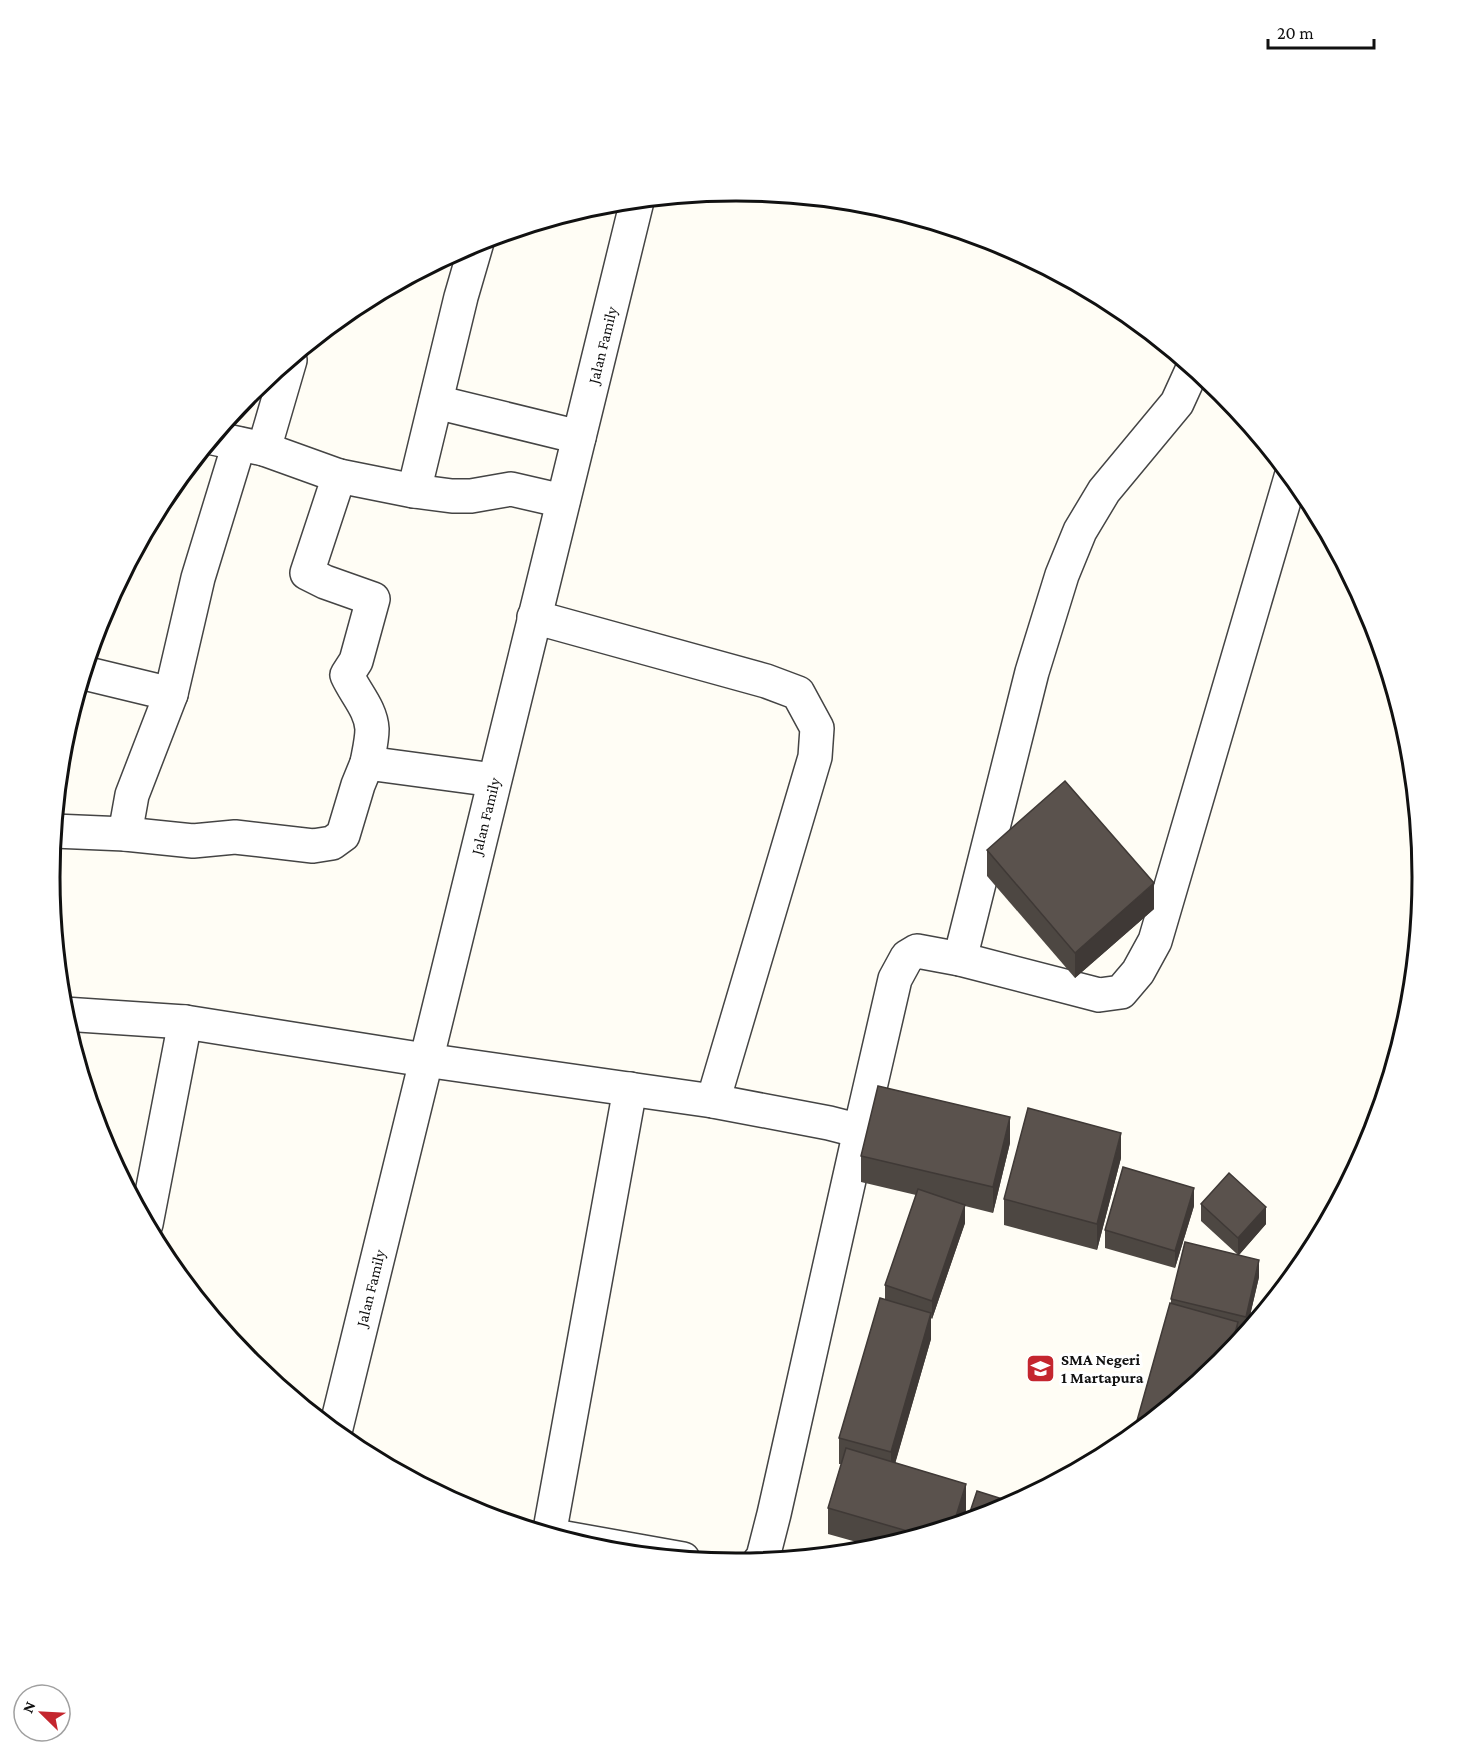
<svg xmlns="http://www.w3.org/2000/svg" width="1472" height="1755" font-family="'Crimson Pro',serif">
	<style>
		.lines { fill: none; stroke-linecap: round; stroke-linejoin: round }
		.street-casing { stroke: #444; stroke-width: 36 }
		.street { stroke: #fff; stroke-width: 33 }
		.wall { fill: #4d4742 }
		.shaded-wall { fill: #3f3936 }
		.building { fill: #5a524d; stroke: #3f3936; stroke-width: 1.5 }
		.labels { text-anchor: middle; stroke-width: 6; stroke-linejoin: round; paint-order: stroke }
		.street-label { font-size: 16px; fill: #111; stroke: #fff }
		.poi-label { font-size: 16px; font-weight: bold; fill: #111; stroke: #fff; text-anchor: start }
		.rim { fill: none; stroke: #111; stroke-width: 3 }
	</style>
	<rect width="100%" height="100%" fill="#fffdf5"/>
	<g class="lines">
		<defs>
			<g id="street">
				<polyline points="436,402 579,437"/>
				<polyline points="213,438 264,449 290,360"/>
				<path d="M 264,449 L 339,476 L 307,573 L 325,582 L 373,599 L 356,661 L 347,675 C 355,693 371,709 372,729 C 372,740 369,752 367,763"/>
				<polyline points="339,476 414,491 452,496 471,496 511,489 563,501"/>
				<polyline points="414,491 461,297 477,242"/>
				<polyline points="534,617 766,681 798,693 817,728 815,757 713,1101"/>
				<polyline points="84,673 171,694"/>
				<polyline points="54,831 125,834 132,795 171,694 198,578 239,444"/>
				<polyline points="125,834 193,841 235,837 313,846 332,843 343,835 358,785 367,763 494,780"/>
				<polyline points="960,959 1032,672 1062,575 1080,531 1104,491 1177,403 1193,368"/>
				<polyline points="64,1014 185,1022 425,1060 713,1101 829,1123 860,1131 895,979 907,957 917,951 960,959 1099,995 1121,992 1138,972 1155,941 1291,477"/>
				<polyline points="146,1224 185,1022"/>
				<polyline points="335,1432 637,201"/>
				<polyline points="549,1535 630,1089"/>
				<polyline points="554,1536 683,1559"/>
				<polyline points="759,1562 763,1557 774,1514 860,1131"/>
			</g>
		</defs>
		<use href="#street" class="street-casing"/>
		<use href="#street" class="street"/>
	</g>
	<g class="wall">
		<polygon points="987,850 1154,909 1075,978 987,876"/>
		<polygon points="1010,1143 993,1213 965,1206 965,1223 932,1319 931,1318 931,1339 895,1463 966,1510 962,1523 878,1548 828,1534 828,1508 841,1464 839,1464 839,1438 885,1299 885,1285 916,1195 861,1182 861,1156"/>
		<polygon points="1121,1158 1097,1250 1004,1225 1004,1199"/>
		<polygon points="1201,1204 1266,1224 1239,1255 1259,1277 1246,1332 1245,1334 1238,1332 1238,1342 1171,1303 1171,1299 1237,1254 1201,1221"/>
		<polygon points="1194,1206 1175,1268 1105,1248 1105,1230"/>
	</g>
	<g class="shaded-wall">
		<polygon points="1154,883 1154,909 1075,978 1075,953"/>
		<polygon points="1010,1117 1010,1143 993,1213 993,1187"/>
		<polygon points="1121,1133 1121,1158 1097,1250 1097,1224"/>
		<polygon points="1194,1188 1194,1206 1175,1268 1175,1251"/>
		<polygon points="965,1205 965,1223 932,1319 932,1301"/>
		<polygon points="1266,1207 1266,1224 1238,1256 1238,1238"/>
		<polygon points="1259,1260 1259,1277 1246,1333 1246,1317"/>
		<polygon points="931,1313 931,1339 891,1478 891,1452"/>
		<polygon points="1238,1322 1238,1342 1230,1352"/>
		<polygon points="966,1484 966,1510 962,1523 953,1526"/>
	</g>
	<g class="building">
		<polygon points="1065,781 1154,883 1075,953 987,850"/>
		<polygon points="878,1086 1010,1117 993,1187 861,1156"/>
		<polygon points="1028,1108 1121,1133 1097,1224 1004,1199"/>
		<polygon points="1123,1167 1194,1188 1175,1251 1105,1230"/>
		<polygon points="1229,1173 1266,1207 1238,1238 1201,1204"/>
		<polygon points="918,1189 965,1205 932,1301 885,1285"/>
		<polygon points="1185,1242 1259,1260 1246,1317 1171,1299"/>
		<polygon points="880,1298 931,1313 891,1452 839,1438"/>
		<polygon points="1170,1303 1238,1322 1230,1352 1221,1363 1133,1435"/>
		<polygon points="846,1448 966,1484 953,1526 921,1535 828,1508"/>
		<polygon points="977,1491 1015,1503 998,1512 967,1521"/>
	</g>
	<defs>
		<symbol id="school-square" viewBox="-11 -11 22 22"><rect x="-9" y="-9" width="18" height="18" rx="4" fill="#c4262e" stroke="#fff"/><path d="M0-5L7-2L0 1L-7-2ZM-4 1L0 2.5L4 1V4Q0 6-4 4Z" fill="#fff"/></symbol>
	</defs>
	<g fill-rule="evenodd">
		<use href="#school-square" x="1024" y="1352" width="33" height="33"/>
	</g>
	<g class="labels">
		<g class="street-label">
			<text transform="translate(602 345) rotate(-76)" y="6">Jalan Family</text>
			<text transform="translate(485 816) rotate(-76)" y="6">Jalan Family</text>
			<text transform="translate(370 1288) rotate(-76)" y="6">Jalan Family</text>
		</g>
		<g class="poi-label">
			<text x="1061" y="1365">SMA Negeri<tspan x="1061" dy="18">1 Martapura</tspan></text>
		</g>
	</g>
	<path d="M0 0H1472V1755H0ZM60 877a676 676 0 1 1 1352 0a676 676 0 1 1-1352 0Z" fill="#fff" fill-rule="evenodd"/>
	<path class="rim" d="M60 877a676 676 0 1 1 1352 0a676 676 0 1 1-1352 0Z"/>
	<g transform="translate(42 1713) rotate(294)"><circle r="28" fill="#ffffff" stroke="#a0a0a0" stroke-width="1.5"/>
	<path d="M0-4.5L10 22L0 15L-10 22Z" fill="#c4262e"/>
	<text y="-9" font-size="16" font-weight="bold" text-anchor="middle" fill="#111111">N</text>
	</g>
	<path d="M1268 39v9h106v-9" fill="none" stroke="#111111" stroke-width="3"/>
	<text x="1277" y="39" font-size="18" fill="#111111" stroke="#ffffff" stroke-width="4.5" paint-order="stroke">20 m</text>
</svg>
